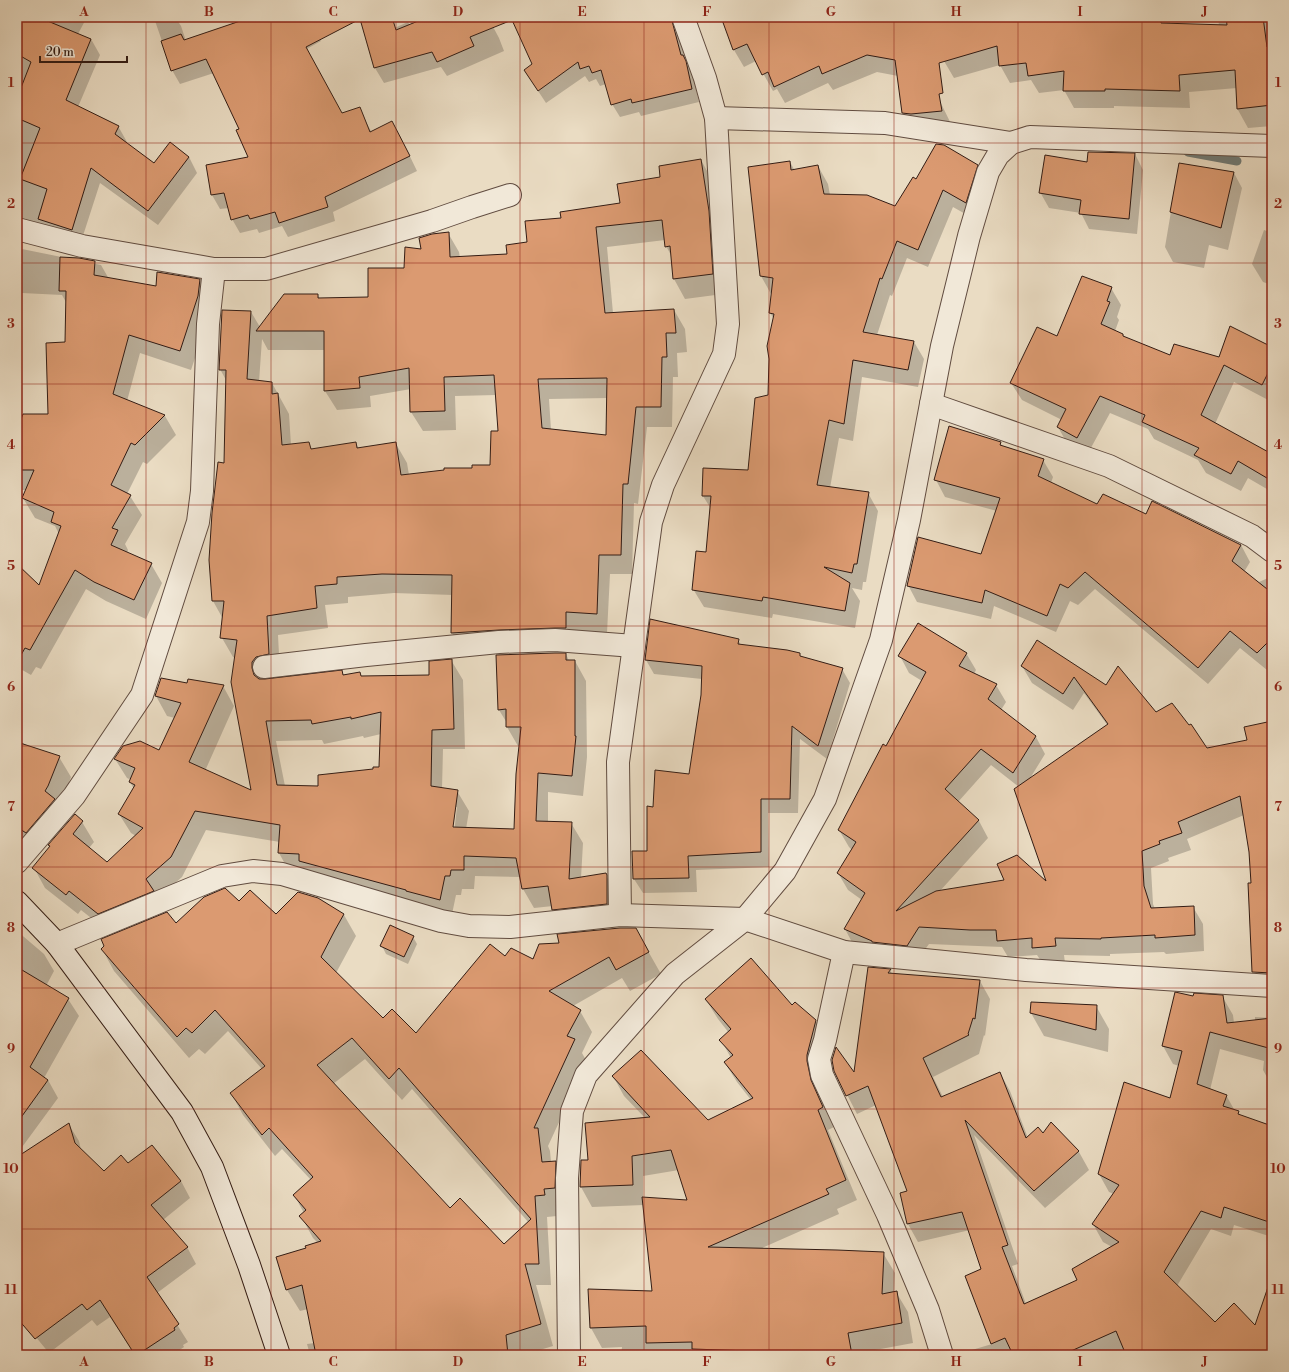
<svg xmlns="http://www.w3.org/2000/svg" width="1289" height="1372" font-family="'Libre Bodoni',serif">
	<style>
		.shadow { fill: #0003; fill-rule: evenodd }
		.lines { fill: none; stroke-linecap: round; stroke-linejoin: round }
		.stream { stroke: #707b77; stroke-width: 9 }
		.building { fill: #db9a71; stroke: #331c14; fill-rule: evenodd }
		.minor-casing { stroke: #614c40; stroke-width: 24 }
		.secondary-casing { stroke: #331c14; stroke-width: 24 }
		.minor { stroke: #f1e8d8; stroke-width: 22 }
		.secondary { stroke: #f1e8d8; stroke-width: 22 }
		.grid { fill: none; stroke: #8f2418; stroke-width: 1; stroke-opacity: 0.55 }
		.neatline { fill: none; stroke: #8f2418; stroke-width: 1.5 }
		.grid-label { font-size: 13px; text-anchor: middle; font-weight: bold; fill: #8f2418 }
	</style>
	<rect width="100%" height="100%" fill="#eadcc3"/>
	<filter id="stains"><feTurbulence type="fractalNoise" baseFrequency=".005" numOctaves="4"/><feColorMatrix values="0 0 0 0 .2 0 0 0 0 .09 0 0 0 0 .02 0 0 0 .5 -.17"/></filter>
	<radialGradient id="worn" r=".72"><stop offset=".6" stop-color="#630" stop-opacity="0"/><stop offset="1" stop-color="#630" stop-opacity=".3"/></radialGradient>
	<g class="shadow">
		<polygon points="17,17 87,17 78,34 91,39 100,55 78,107 118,126 127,142 126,144 154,165 189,157 197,173 158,225 100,183 80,245 17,228"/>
		<polygon points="175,17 181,26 186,41 247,20 246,17 310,17 321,41 294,56 342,115 359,109 372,133 400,136 417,171 333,212 335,221 288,237 282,226 259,233 257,229 240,233 232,219 229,208 220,209 212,195 207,165 249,158 240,129 214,73 180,84 172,70 154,18"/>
		<polygon points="431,17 491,23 499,38 504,51 447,76 441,67 384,83 375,68 367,40 408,22 410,26"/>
		<polygon points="524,17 626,17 672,25 679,38 686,61 693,76 699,102 641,116 639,112 620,117 612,104 606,84 600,86 596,79 589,82 585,76 546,103 525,71 534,64"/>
		<polygon points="722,17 899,17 953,128 913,130 903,113 898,76 877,72 833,90 828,83 785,103 777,89 773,91 756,61 744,67 734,50"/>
		<polygon points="933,17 1170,17 1170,24 1219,26 1218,17 1272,17 1272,126 1248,128 1238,110 1237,88 1189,92 1190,108 1114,106 1114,108 1074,108 1064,90 1039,93 1031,80 1010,83 1000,65 954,78 944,61"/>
		<polygon points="1135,154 1143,170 1137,234 1089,229 1081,213 1049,208 1040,192 1088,163"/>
		<path d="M 701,160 L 712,180 L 723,294 L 685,299 L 674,279 L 672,257 L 666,246 L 665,240 L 607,247 L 613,313 L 674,310 L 685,329 L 687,352 L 677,353 L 678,377 L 673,377 L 672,427 L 647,427 L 638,504 L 634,503 L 632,574 L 610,574 L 607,633 L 463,652 L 452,633 L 453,595 L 394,593 L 348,597 L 348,603 L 325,605 L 328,628 L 278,635 L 280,674 L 267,677 L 265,680 L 342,671 L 344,676 L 360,674 L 362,677 L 430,676 L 451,660 L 463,680 L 465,749 L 443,749 L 442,789 L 457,791 L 469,811 L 466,829 L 515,830 L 520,746 L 518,746 L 507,727 L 507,723 L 499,710 L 566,654 L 569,661 L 575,661 L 586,681 L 587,757 L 583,796 L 548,792 L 548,822 L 571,823 L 583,843 L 581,878 L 605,874 L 618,896 L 618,923 L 565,929 L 553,909 L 553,906 L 534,908 L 523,889 L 521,877 L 475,876 L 474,889 L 462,889 L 461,895 L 456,895 L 451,919 L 290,873 L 279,853 L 280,842 L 206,830 L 182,877 L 157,899 L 110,933 L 81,910 L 78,914 L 45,888 L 34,868 L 50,847 L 49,845 L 75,816 L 82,822 L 94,842 L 89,848 L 107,863 L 136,836 L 131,833 L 119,814 L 134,789 L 130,782 L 131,780 L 127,778 L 115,759 L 160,751 L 175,718 L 167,716 L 156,696 L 161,679 L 188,684 L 223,686 L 234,706 L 205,771 L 253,791 L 235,658 L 233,657 L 222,638 L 223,619 L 213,601 L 225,464 L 227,382 L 220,369 L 251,312 L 260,327 L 318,295 L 320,299 L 369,298 L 405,269 L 422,250 L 448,233 L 459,252 L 460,258 L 508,254 L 529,243 L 562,219 L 621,203 L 661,178 ZM 262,339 L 268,350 L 325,350 L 325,391 L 337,410 L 371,407 L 370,396 L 411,389 L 411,412 L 423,431 L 456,430 L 455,396 L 496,395 L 499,432 L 491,466 L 473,469 L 409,475 L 407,463 L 396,444 L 359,449 L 356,443 L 312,450 L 309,443 L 291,445 L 289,414 L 272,383 L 259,382 ZM 608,398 L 607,436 L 551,430 L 549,399 ZM 381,734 L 380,768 L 319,787 L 285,786 L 276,741 L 322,740 L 324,744 L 363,736 L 364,738 ZM 455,807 L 457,807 L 454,833 L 452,832 Z"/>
		<polygon points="790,162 795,171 818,166 828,184 830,195 895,208 916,180 977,165 987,183 976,220 953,207 928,267 907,258 892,296 890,295 877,335 914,342 924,359 918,387 862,377 853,441 839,438 830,488 868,493 878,511 866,582 863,582 862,590 852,588 860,601 855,628 773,614 772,618 704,607 693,589 707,553 711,509 703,496 749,471 769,396 774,319 770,313 772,294 771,294 761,276"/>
		<polygon points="1179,164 1234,173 1242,188 1228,250 1209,245 1204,268 1173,262 1165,247"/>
		<polygon points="1264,230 1272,233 1272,285 1263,282 1252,264"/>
		<polygon points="17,248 101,265 109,279 157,287 200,280 211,300 209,316 191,370 140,353 127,401 165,416 176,435 147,464 143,462 127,494 130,496 142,515 125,544 128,550 127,553 151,564 162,583 146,619 106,601 86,589 41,669 36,667 31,675 17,667 17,565 40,587 59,534 55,526 35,518 23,498 27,490 17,490 17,431 49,415 66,343 67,304 62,295 22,293 21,310 17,309"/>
		<polygon points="1111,288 1121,305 1117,317 1119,320 1115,331 1123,335 1124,337 1170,357 1219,359 1272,348 1272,402 1234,382 1215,424 1266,452 1272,443 1272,492 1248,478 1241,491 1206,473 1198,460 1154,439 1148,429 1110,413 1087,455 1068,445 1058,427 1062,420 1022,400 1011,383"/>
		<polygon points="1000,443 1003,447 1043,460 1053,477 1051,483 1098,505 1147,515 1241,545 1250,562 1244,572 1261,585 1259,582 1268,578 1272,585 1272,665 1267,670 1240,648 1208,684 1095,589 1078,605 1070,601 1056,632 994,606 991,619 917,602 908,585 982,555 997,511 945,497 936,480"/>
		<polygon points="738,640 741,645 799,654 801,657 842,669 850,683 827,759 800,739 798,813 768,813 769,867 696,870 697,892 643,893 634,879 633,852 648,852 654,808 690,775 702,695 702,679 654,674 646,660"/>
		<path d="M 1038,641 L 1107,687 L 1156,714 L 1206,749 L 1248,741 L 1272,722 L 1272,892 L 1250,851 L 1244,815 L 1187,839 L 1191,850 L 1168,858 L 1169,861 L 1151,868 L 1153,904 L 1155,909 L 1193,907 L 1203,924 L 1204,951 L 1166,954 L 1164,952 L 1110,954 L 1110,956 L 1064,955 L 1065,963 L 1043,964 L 1037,955 L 1008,957 L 1002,947 L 929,944 L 916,962 L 854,946 L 845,929 L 862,900 L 848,890 L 838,873 L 852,850 L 849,847 L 839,830 L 922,681 L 909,673 L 900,656 L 966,653 L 976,670 L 974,674 L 996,685 L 1006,702 L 1001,710 L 1036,737 L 1045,754 L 1029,780 L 1108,726 L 1084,693 L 1073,710 L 1032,683 L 1022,666 ZM 991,765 L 1019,787 L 1048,884 L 1005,881 L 939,892 L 988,838 L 979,821 L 958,802 Z"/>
		<polygon points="19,740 28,747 59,757 71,777 60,807 38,852 17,841 17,743"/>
		<path d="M 239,903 L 276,915 L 344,915 L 356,936 L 336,973 L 383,1020 L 417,1035 L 505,957 L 533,960 L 648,951 L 661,974 L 630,991 L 622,978 L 573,1006 L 580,1011 L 592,1032 L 582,1053 L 587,1062 L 548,1146 L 550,1151 L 551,1162 L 555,1162 L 568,1184 L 567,1210 L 556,1210 L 557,1216 L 547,1217 L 551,1285 L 536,1285 L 553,1346 L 523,1355 L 310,1355 L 307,1344 L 315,1343 L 308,1309 L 300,1311 L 287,1290 L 307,1248 L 318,1243 L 313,1238 L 301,1216 L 304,1213 L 294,1195 L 311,1180 L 282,1149 L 275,1156 L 243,1115 L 231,1093 L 262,1069 L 228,1031 L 205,1054 L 199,1049 L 189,1058 L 114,971 L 102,949 ZM 365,1059 L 402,1100 L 412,1089 L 529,1223 L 504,1245 L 450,1209 L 333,1084 Z"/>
		<polygon points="1272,912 1272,976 1261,977 1252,962"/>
		<polygon points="17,931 44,954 54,971 46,986 68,999 79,1016 44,1078 48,1080 58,1098 17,1154"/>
		<polygon points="413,937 417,944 408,964 386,954 382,946"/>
		<polygon points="869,968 890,970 892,974 980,981 990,999 985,1036 984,1035 979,1054 933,1077 943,1097 1000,1073 1010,1091 1028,1138 1043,1135 1052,1123 1079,1152 1089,1170 1045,1208 974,1135 1018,1264 1012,1266 1026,1304 1079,1280 1112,1247 1103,1242 1093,1224 1114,1194 1109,1192 1099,1174 1171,1099 1179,1066 1173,1064 1163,1046 1194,997 1222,996 1233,1015 1234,1023 1255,1021 1255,1017 1272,1018 1272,1086 1263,1070 1264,1061 1220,1049 1210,1090 1226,1095 1235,1111 1238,1112 1241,1116 1272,1127 1272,1237 1234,1225 1231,1236 1211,1229 1177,1286 1215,1323 1255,1326 1272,1276 1272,1355 955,1355 992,1344 967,1276 983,1270 970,1230 918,1242 908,1224 909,1192 876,1105 857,1114 835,1071 855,1074"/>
		<path d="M 706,1000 L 792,1006 L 816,1021 L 827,1041 L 818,1082 L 822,1101 L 834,1127 L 828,1130 L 857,1200 L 837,1209 L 839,1214 L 760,1249 L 883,1253 L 895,1273 L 894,1293 L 896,1292 L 908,1312 L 913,1343 L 859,1353 L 859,1355 L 621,1355 L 622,1347 L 602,1348 L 591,1328 L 589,1290 L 653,1292 L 644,1205 L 592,1207 L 581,1187 L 590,1161 L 646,1119 L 624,1096 L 613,1076 L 708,1121 L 751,1100 L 737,1082 L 725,1063 L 731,1058 L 721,1040 L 729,1033 L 718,1019 ZM 679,1170 L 689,1201 L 643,1198 L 643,1176 Z"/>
		<polygon points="1096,1006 1109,1029 1108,1052 1044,1036 1031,1013"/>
		<polygon points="69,1125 79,1141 81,1150 103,1172 128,1165 181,1181 190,1198 163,1220 187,1247 196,1264 157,1293 188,1342 183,1345 184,1347 172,1355 135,1355 110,1317 97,1326 92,1320 49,1353 17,1314 17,1158"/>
		<polygon points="244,1351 246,1355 233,1355"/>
	</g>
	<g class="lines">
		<polyline class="stream" points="1188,152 1237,161"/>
	</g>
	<g class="building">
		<polygon points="17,17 38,17 91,39 66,100 119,126 115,134 154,163 170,142 189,157 148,211 91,168 72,230 38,219 47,189 20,179 40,128 17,118 17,98 31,62 17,54"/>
		<polygon points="252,17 392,17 396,30 428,17 671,17 681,55 683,55 686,61 692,89 632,103 631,99 611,105 601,70 592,73 589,66 580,69 578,62 538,91 524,70 532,64 512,20 470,37 474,46 437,62 432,52 374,68 360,19 306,47 342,113 360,107 370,132 392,121 410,156 325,197 328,207 279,223 275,212 250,219 248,215 231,220 224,193 211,195 206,165 248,157 236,130 239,129 206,59 171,71 161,41 181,34 184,40"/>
		<polygon points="721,17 1161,17 1161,23 1227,25 1226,17 1263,17 1267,47 1272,46 1272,105 1237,109 1235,70 1179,75 1180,91 1105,89 1105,91 1063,91 1064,71 1028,76 1026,63 999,66 997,46 939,63 943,93 939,94 942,111 911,114 902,113 895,60 867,55 822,74 819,66 774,87 768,72 762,75 747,44 733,50"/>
		<polygon points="936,144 944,145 978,165 966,203 943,190 918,250 897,241 882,279 880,278 863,332 914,341 908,370 853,360 844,424 829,420 817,485 869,492 857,564 854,564 852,573 824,567 850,583 845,611 763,597 762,601 692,590 696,551 706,552 711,496 702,496 703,468 748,470 755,398 768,395 769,359 767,346 774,314 769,313 773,278 760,276 748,167 790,161 791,170 818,165 824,194 867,195 895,206 913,177 916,179"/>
		<polygon points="1088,152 1135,153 1129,219 1079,214 1081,200 1039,193 1045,155 1087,162"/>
		<path d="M 701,159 L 709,211 L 713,274 L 673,279 L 670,246 L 665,247 L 662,220 L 596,227 L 605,313 L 674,309 L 676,333 L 666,333 L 667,357 L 662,357 L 661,407 L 636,407 L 628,484 L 623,484 L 621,555 L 599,555 L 597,614 L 566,612 L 566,628 L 555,628 L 499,630 L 451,633 L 452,575 L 382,574 L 337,577 L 337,584 L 315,586 L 317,608 L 267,616 L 269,654 L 256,657 L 252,662 L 252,668 L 254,675 L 259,679 L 265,679 L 342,670 L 343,675 L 360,672 L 361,676 L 429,675 L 429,661 L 452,659 L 454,729 L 432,730 L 431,786 L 458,790 L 453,827 L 514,829 L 516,774 L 521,727 L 506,727 L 506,709 L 498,710 L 496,655 L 555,653 L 566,653 L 566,660 L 575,660 L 575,736 L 576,736 L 572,776 L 538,773 L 536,821 L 572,822 L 569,879 L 606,873 L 607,875 L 607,904 L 552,910 L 548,886 L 522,889 L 516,858 L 464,856 L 464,870 L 451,870 L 450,876 L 445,876 L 440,900 L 406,891 L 406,890 L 299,861 L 299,854 L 278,853 L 280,825 L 195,811 L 171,857 L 146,879 L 154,891 L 98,914 L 69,891 L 66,895 L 32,868 L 50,846 L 48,845 L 75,814 L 83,821 L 73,834 L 107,862 L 143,828 L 118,814 L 135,785 L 129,782 L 135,768 L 114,759 L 123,746 L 140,741 L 159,750 L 181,703 L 155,696 L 161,678 L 187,683 L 188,679 L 224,685 L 189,762 L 251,790 L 231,682 L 237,640 L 220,638 L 224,601 L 212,601 L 209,560 L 212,513 L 218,462 L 224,463 L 226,370 L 219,370 L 222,310 L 251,311 L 247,379 L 272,382 L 272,394 L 278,393 L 282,445 L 309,442 L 311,449 L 356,442 L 357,448 L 396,442 L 401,475 L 444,470 L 444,468 L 472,468 L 472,465 L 490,465 L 491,431 L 498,431 L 494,375 L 444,377 L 445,411 L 410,412 L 409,368 L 359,377 L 360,388 L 324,391 L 324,331 L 256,331 L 284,294 L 318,294 L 318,298 L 368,297 L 368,268 L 404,268 L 405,247 L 421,249 L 419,238 L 432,234 L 449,232 L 450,257 L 507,254 L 506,245 L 527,242 L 525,221 L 561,218 L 560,212 L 620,203 L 617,184 L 660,177 L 659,166 ZM 607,378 L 606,435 L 542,428 L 538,379 ZM 381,712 L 379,767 L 373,767 L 373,769 L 318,775 L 318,786 L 277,785 L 266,721 L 311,720 L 312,724 L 351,717 L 351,719 Z"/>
		<polygon points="1179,163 1234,172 1221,228 1170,212"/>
		<polygon points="60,257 79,258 95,261 94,275 156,286 157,272 200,279 198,296 180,351 129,335 113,394 165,415 135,445 131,443 111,485 131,495 112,528 118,530 111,545 152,563 134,600 94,582 75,570 30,650 25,648 17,662 17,564 39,585 61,526 51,522 54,512 22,498 34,470 17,470 17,429 23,414 48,414 46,343 65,342 66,291 59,291"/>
		<polygon points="1082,276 1112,287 1107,301 1110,302 1101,324 1123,334 1123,336 1170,355 1174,344 1219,357 1230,326 1272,347 1272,365 1262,385 1224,365 1201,415 1272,454 1272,481 1238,461 1231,474 1194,455 1199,448 1142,422 1145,415 1100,396 1077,438 1057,427 1066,409 1010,383 1037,327 1057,336"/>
		<polygon points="949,426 1001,442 1000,445 1044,459 1038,476 1097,504 1103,494 1146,514 1152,501 1241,545 1232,561 1272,593 1272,638 1257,653 1230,631 1198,668 1085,572 1068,588 1060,584 1047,616 985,590 982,603 907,586 918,537 981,554 1000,498 934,480"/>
		<polygon points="650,619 739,639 738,644 787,650 800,653 800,656 843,668 818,746 792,726 790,799 761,799 761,852 688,856 689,878 633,879 632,851 647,851 647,806 653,807 655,770 689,774 701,695 702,666 645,660"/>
		<polygon points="918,623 967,653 959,666 997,684 988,699 1036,736 1013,773 981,749 945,789 979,820 896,911 936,891 1004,880 997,864 1017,855 1046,881 1014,789 1108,724 1074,677 1063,694 1021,666 1037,640 1106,685 1118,666 1156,712 1172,703 1189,725 1191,724 1207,748 1247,740 1244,727 1272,721 1272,973 1252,972 1248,883 1251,883 1249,852 1240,796 1178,822 1182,833 1159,841 1160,844 1142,851 1144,886 1151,908 1194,906 1195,935 1155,938 1155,935 1101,938 1101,939 1055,938 1056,946 1032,948 1032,938 997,941 996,930 970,930 919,927 907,946 872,942 872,941 844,929 865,893 837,873 856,842 838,830 883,744 886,746 926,672 898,656"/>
		<polygon points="17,742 60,756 48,786 45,791 55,799 26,833 17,827"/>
		<path d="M 225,888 L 239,901 L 250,890 L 276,914 L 298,892 L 318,898 L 344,914 L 335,930 L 321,957 L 383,1018 L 392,1009 L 416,1033 L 490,944 L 505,956 L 511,948 L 533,959 L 539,944 L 559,943 L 557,934 L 620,928 L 636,928 L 649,952 L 616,970 L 609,957 L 549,991 L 581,1010 L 567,1036 L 575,1039 L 534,1128 L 538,1128 L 542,1162 L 556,1161 L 555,1188 L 544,1189 L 545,1195 L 535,1196 L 539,1264 L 525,1264 L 541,1324 L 506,1335 L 508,1355 L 316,1355 L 302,1285 L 286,1290 L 276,1257 L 306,1248 L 305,1246 L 321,1241 L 299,1216 L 306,1210 L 293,1195 L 313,1177 L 269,1128 L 262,1135 L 230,1093 L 265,1066 L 215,1010 L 192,1033 L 186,1028 L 177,1037 L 101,949 L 104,946 L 101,939 L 167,912 L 176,923 L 204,897 ZM 352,1038 L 389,1079 L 399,1068 L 531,1219 L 504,1244 L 460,1198 L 450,1208 L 317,1065 Z"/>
		<polygon points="390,925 414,936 404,957 380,946"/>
		<polygon points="751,958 792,1005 795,1002 816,1020 807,1055 807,1061 811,1080 823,1107 818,1110 846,1180 826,1189 829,1194 708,1247 837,1250 884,1252 882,1294 897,1291 902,1323 848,1333 852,1355 780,1355 779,1352 692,1349 692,1342 646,1343 646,1326 590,1328 588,1289 652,1291 642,1197 687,1200 671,1150 632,1156 633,1185 580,1187 581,1160 588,1160 585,1123 650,1117 612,1076 641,1050 708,1120 753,1098 724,1062 733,1055 719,1040 731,1029 705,999"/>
		<polygon points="17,967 69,998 30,1067 48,1080 17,1123"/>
		<polygon points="868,967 891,969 888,973 980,980 975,1019 973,1018 968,1034 969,1035 923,1058 941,1097 1000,1072 1026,1138 1038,1127 1043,1133 1051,1122 1079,1151 1034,1191 965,1120 1008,1245 1002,1247 1024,1304 1077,1280 1072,1269 1119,1242 1092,1224 1119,1185 1098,1174 1124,1082 1170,1098 1182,1051 1162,1046 1175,992 1193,996 1194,993 1223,995 1227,1023 1272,1018 1272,1049 1210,1032 1197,1084 1227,1095 1223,1106 1239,1111 1238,1114 1272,1126 1272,1223 1224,1207 1221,1218 1201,1211 1164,1272 1215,1322 1234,1303 1255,1325 1268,1287 1272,1287 1272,1355 1126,1355 1116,1331 1062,1355 1013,1355 1005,1338 991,1344 965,1276 981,1269 962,1212 907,1224 900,1193 907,1191 868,1086 846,1096 834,1071 832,1060 836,1047 854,1072"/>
		<polygon points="1031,1002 1097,1005 1096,1030 1030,1013"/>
		<polygon points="69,1123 75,1143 104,1171 121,1155 128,1163 152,1145 181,1181 151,1205 188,1247 147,1277 179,1324 174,1328 175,1330 137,1355 135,1355 100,1300 87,1310 82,1304 35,1339 17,1318 17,1157"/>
	</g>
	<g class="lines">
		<defs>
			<g id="minor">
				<polyline points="716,118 885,123 1011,143"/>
				<polyline points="17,229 82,246 214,269 266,269 432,221 472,207 510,195"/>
				<polyline points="931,404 1109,466 1252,536 1272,551"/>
				<polyline points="264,667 366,655 499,642 555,640 634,646"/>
				<polyline points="17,862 74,796 142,695 198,522 202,491 208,324 214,269"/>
				<polyline points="620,915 618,762 651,522 663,485 724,354 728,324 716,118 705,78 683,17"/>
				<polyline points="57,944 222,876 253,871 282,874 441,921 469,926 510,927 620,915 745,919 844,952 1026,970 1272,986"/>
				<polyline points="844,952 825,1040 819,1059 822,1075 888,1215 928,1310 942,1355"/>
				<polyline points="569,1355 567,1178 572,1111 586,1075 675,974 745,919 785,871 825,799 881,640 909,520 942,346 969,236 988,172 998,155 1011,143 1030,137 1272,146"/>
			</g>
			<polyline id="secondary" points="17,902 57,944 182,1112 212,1167 249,1265 279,1355"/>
		</defs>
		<use href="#minor" class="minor-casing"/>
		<use href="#secondary" class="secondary-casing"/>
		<use href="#minor" class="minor"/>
		<use href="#secondary" class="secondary"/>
	</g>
	<path class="grid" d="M 146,17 L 146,1355M 271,17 L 271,1355M 396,17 L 396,1355M 520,17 L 520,1355M 644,17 L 644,1355M 769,17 L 769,1355M 894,17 L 894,1355M 1018,17 L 1018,1355M 1142,17 L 1142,1355M 17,143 L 1272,143M 17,263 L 1272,263M 17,384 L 1272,384M 17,505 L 1272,505M 17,626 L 1272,626M 17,746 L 1272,746M 17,867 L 1272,867M 17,988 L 1272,988M 17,1109 L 1272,1109M 17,1229 L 1272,1229"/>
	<rect width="1289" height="1372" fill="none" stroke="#eadcc3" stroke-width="44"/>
	<path d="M40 56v6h87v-6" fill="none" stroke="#331c14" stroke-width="2"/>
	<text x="46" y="56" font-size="12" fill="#331c14" stroke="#f1e8d8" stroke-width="3" paint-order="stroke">20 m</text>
	<rect x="22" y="22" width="1245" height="1328" class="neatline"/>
	<g class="grid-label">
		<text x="84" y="16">A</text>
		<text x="209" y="16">B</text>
		<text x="333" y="16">C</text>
		<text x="458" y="16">D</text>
		<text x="582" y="16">E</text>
		<text x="707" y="16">F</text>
		<text x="831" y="16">G</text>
		<text x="956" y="16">H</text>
		<text x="1080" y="16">I</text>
		<text x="1205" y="16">J</text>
		<text x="11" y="87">1</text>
		<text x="1278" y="87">1</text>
		<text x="11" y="208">2</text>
		<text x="1278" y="208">2</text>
		<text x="11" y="328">3</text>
		<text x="1278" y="328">3</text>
		<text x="11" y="449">4</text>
		<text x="1278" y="449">4</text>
		<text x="11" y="570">5</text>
		<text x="1278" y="570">5</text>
		<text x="11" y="691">6</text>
		<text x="1278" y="691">6</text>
		<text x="11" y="811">7</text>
		<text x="1278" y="811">7</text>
		<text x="11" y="932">8</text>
		<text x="1278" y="932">8</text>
		<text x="11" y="1053">9</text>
		<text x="1278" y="1053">9</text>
		<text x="11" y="1173">10</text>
		<text x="1278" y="1173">10</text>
		<text x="11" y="1294">11</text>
		<text x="1278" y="1294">11</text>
		<text x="84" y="1366">A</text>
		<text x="209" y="1366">B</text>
		<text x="333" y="1366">C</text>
		<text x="458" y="1366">D</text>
		<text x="582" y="1366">E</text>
		<text x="707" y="1366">F</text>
		<text x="831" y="1366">G</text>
		<text x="956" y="1366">H</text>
		<text x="1080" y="1366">I</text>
		<text x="1205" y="1366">J</text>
	</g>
	<rect width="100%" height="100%" filter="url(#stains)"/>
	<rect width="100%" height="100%" fill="url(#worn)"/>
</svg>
